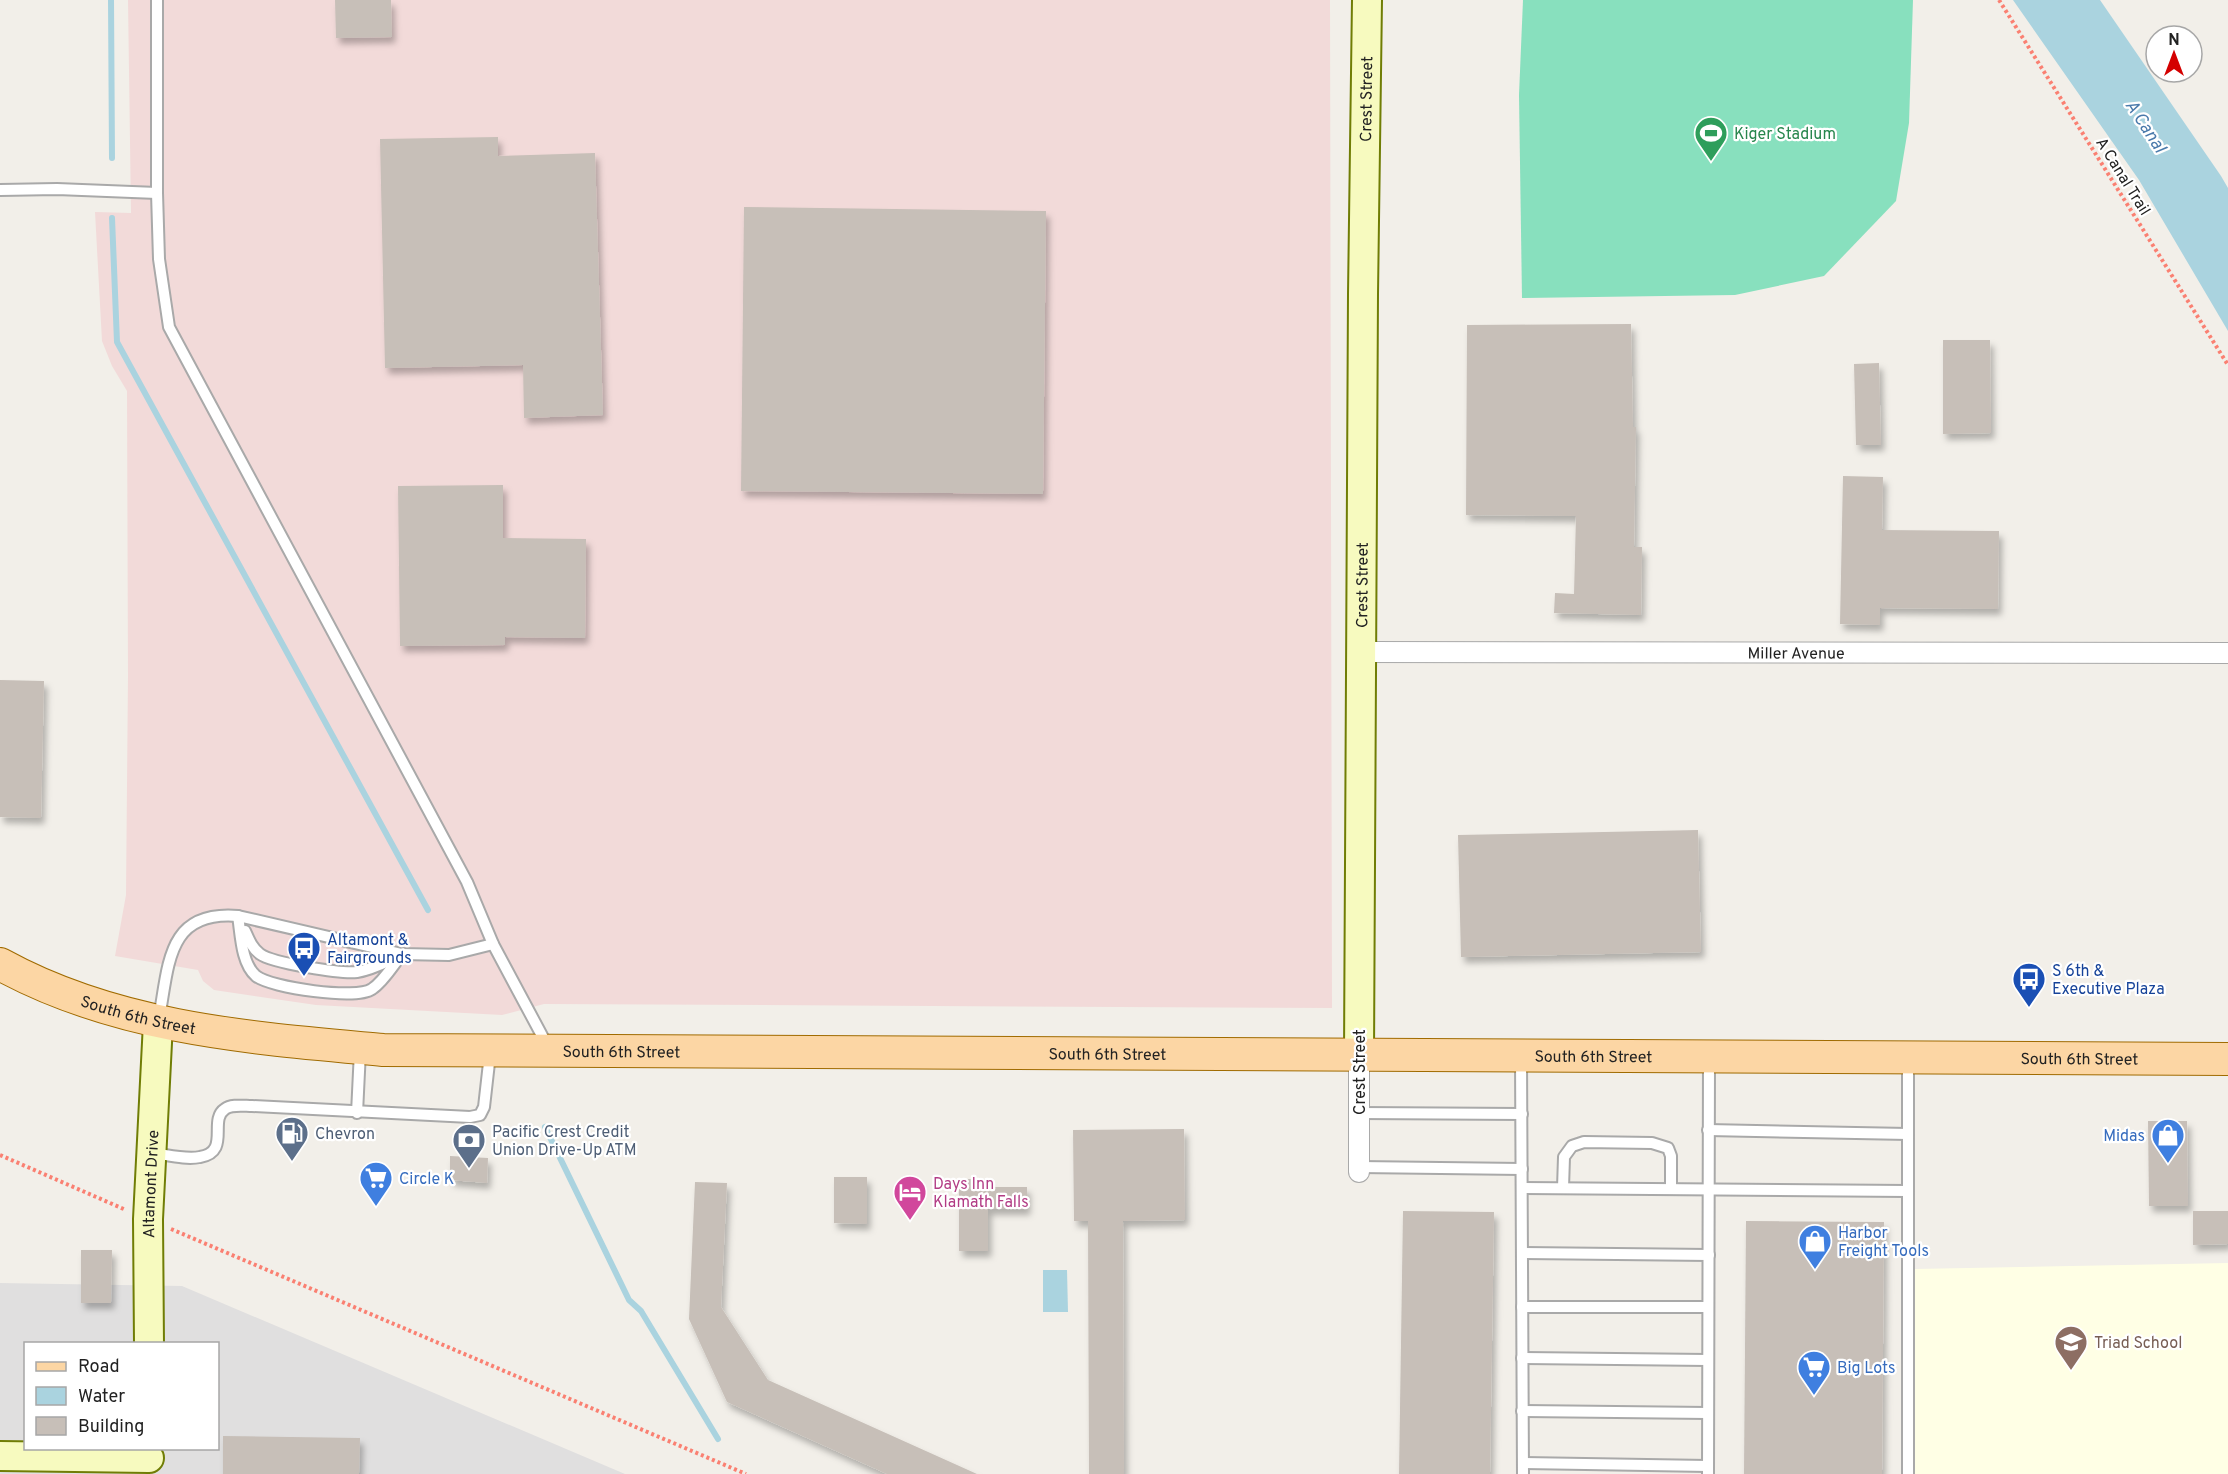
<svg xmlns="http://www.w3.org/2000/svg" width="2228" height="1474" font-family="Overpass,sans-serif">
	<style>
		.residential { fill: #e0dfdf; fill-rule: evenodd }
		.commercial { fill: #f2dad9 }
		.education { fill: #ffffe5 }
		.pitch { fill: #88e0be }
		.water { fill: #aad3df }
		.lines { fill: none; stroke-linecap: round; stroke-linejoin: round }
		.stream { stroke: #aad3df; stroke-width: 6 }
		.building { fill: #c7bfb8; filter: url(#shadow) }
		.lane-casing { stroke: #a9a9a9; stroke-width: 14 }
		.street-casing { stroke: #a9a9a9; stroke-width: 22 }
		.secondary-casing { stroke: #707d05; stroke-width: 32 }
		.primary-casing { stroke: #a06b00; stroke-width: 34 }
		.path { stroke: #fa8072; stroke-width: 4; stroke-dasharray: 3 3; stroke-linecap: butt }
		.lane { stroke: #fff; stroke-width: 10 }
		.street { stroke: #fff; stroke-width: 20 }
		.secondary { stroke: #f7fabf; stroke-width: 28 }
		.primary { stroke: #fcd6a4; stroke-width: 32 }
		.labels { text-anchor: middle; stroke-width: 4.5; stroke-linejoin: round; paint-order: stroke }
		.street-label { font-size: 16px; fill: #222; stroke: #fff }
		.leisure-label { font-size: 16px; fill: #27864d; stroke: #fff; text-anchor: start }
		.transit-label { font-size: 16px; fill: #164399; stroke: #fff; text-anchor: start }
		.service-label { font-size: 16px; fill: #4e5e75; stroke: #fff; text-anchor: start }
		.shop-label { font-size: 16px; fill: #366cbe; stroke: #fff; text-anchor: start }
		.hotel-label { font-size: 16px; fill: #b23c85; stroke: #fff; text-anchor: start }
		.education-label { font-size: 16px; fill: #785e54; stroke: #fff; text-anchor: start }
		.water-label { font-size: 18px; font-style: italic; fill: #4a7aab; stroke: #fff }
	</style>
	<defs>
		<filter id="shadow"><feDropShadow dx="3.5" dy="6" stdDeviation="3" flood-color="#0004"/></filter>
	</defs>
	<rect width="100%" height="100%" fill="#f2efe9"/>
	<path class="residential" d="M 0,1283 L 182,1286 L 625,1474 L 0,1474 ZM 26,1344 L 218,1344 L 218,1448 L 26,1448 Z"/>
	<polygon class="commercial" points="128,0 1330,0 1332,1008 544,1004 502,1015 316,1005 214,990 203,981 198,970 115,956 126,895 128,675 127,391 112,366 102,341 95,212 131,213"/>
	<polygon class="education" points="2228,1263 2228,1474 1911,1474 1915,1269"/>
	<polygon class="pitch" points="1523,0 1913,0 1909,123 1896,201 1824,276 1735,295 1522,298 1519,95"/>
	<g class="water">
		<polygon points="2013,0 2100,0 2221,176 2228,188 2228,331 2139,180"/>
		<polygon points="1043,1270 1067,1270 1068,1312 1043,1312"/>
	</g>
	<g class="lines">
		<g class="stream">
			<polyline points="111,0 112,158"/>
			<polyline points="112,218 117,342 428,910"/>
			<polyline points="545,1127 629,1300 641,1311 718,1439"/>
		</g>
	</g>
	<g class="building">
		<polygon points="335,0 391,0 392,37 336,38"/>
		<polygon points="498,137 498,156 595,153 603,415 524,418 523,365 385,368 380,139"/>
		<polygon points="744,207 1046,211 1043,494 741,491"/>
		<polygon points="1631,324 1633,427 1636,427 1634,547 1642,547 1641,615 1554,613 1555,593 1574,594 1576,516 1466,515 1467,325"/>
		<polygon points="1943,340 1990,340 1991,433 1943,434"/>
		<polygon points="1879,363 1881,445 1856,445 1854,364"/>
		<polygon points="1843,476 1883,477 1882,530 1999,531 1998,609 1880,608 1880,625 1840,624"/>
		<polygon points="503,485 503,538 586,539 585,638 505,637 505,645 400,646 398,486"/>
		<polygon points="0,680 44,681 41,818 0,817"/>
		<polygon points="1698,830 1701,952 1461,957 1458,835"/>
		<polygon points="2148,1121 2187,1121 2188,1206 2149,1206"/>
		<polygon points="1184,1129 1185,1220 1123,1221 1124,1474 1089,1474 1088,1221 1074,1221 1073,1130"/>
		<polygon points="450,1156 488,1158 487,1183 450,1180"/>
		<polygon points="834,1177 867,1177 867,1224 834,1223"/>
		<polygon points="959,1179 988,1179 988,1187 1027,1187 1027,1209 988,1209 988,1251 959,1251"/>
		<polygon points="695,1182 727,1183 721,1307 768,1380 977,1474 887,1474 727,1402 689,1319"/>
		<polygon points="1403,1211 1494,1212 1490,1474 1399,1474"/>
		<polygon points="2193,1211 2228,1211 2228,1244 2193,1245"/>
		<polygon points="1746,1221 1884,1222 1882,1474 1744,1474"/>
		<polygon points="81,1250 112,1250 111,1303 81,1303"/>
		<polygon points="223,1436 360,1438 359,1474 223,1474"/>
	</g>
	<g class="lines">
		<defs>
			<g id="lane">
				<polyline points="157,0 157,193 159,259 169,327 467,882 493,944 547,1045"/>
				<polyline points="0,190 57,189 157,193"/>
				<path d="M 238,916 C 241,934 241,963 256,976 C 271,988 357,1000 372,989 C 384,981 393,965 402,954"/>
				<path d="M 245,931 C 249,940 252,948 260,954 C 272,963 342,974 357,972 C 371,970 384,963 397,957"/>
				<path d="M 159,1018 C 169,964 167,910 238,916 L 402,954 L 449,955 L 493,944"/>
				<polyline points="1521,1057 1523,1474"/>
				<polyline points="1908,1060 1908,1474"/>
				<polyline points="357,1113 360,1051"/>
				<polyline points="1359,1113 1522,1114"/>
				<polyline points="1708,1130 1908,1134"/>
				<path d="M 153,1153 C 168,1155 186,1160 200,1157 C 231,1152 208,1120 225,1109 C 231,1104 244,1106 252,1106 L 470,1117 L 480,1115 L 484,1107 L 490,1054"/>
				<polyline points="1359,1167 1522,1169"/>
				<polyline points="1522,1188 1908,1191"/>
				<polyline points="1563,1188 1564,1157 1572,1146 1584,1142 1652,1143 1668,1148 1671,1156 1671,1188"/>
				<polyline points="1522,1253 1709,1255"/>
				<polyline points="1522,1307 1708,1307"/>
				<polyline points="1522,1358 1708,1360"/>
				<polyline points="1522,1411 1708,1413"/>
				<polyline points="1523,1463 1708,1466"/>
				<polyline points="1708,1474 1709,1060"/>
			</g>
			<g id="street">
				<path id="s1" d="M 1362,652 L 2228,653"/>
				<polyline points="1359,1055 1359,1172"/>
			</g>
			<g id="secondary">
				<path id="s2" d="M 1359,1055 L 1363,294 L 1367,0"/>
				<path id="s3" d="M 149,1344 L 148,1219 L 158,1023"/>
				<polyline points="0,1456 149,1458"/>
			</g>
			<g id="primary">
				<path id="s4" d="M 0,964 C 118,1029 252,1038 383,1050 L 2228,1059"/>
			</g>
		</defs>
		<use href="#lane" class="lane-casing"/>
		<use href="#street" class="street-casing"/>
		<use href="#secondary" class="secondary-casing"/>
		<use href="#primary" class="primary-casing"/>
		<g class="path">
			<polyline points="1999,0 2228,365"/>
			<polyline points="0,1155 126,1210"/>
			<polyline points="171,1229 746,1474"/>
		</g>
		<use href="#lane" class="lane"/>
		<use href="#street" class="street"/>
		<use href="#secondary" class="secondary"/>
		<use href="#primary" class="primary"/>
	</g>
	<defs>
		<symbol id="stadium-pin" viewBox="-11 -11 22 30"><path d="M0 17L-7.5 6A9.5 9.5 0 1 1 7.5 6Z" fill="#2e9e5b" stroke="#fff"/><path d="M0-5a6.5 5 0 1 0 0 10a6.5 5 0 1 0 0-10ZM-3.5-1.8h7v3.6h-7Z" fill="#fff"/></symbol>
		<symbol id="bus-pin" viewBox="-11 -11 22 30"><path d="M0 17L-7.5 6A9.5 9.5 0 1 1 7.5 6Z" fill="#1a4fb4" stroke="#fff"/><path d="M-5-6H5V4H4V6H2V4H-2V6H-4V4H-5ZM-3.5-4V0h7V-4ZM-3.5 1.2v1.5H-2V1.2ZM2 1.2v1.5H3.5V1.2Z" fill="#fff"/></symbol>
		<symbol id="fuel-pin" viewBox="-11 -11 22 30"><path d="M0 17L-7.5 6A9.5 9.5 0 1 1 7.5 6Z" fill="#5c6f8a" stroke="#fff"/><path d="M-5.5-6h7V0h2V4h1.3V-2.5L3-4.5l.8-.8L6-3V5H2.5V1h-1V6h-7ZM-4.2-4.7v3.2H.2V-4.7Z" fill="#fff"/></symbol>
		<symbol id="shop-pin" viewBox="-11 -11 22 30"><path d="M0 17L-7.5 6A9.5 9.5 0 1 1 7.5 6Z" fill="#3f7fe0" stroke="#fff"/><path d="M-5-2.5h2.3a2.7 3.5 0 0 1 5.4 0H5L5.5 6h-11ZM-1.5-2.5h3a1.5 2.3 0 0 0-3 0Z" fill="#fff"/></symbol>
		<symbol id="bank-pin" viewBox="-11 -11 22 30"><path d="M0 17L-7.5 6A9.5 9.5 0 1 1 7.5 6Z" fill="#5c6f8a" stroke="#fff"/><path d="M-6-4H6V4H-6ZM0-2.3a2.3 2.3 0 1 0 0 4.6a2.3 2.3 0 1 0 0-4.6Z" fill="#fff"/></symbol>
		<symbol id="supermarket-pin" viewBox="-11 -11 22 30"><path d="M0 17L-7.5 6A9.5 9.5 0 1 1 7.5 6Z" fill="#3f7fe0" stroke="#fff"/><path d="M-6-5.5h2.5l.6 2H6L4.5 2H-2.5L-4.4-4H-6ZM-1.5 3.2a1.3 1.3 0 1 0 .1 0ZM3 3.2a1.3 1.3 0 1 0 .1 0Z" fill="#fff"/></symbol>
		<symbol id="hotel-pin" viewBox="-11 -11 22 30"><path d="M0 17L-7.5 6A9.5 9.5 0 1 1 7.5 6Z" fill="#d1479c" stroke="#fff"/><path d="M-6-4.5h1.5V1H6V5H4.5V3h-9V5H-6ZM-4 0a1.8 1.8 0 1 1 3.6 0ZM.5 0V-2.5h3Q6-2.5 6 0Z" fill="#fff"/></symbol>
		<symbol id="school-pin" viewBox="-11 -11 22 30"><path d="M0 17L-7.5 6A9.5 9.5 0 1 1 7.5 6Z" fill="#8d6e63" stroke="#fff"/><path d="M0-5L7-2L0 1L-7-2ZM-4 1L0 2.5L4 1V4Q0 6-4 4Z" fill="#fff"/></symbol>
	</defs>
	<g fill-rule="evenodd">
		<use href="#stadium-pin" x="1692" y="114" width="38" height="52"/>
		<use href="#bus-pin" x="285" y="929" width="38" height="52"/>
		<use href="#bus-pin" x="2010" y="960" width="38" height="52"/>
		<use href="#fuel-pin" x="273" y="1114" width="38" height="52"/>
		<use href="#shop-pin" x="2149" y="1116" width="38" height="52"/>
		<use href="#bank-pin" x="450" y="1121" width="38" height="52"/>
		<use href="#supermarket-pin" x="357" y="1159" width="38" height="52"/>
		<use href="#hotel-pin" x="891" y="1173" width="38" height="52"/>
		<use href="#shop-pin" x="1796" y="1222" width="38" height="52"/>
		<use href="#school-pin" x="2052" y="1323" width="38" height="52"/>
		<use href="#supermarket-pin" x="1795" y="1348" width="38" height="52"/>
	</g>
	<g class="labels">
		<g class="street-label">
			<text dy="6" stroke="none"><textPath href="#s2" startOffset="956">Crest Street</textPath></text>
			<text transform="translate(2124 176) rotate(58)" y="6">A Canal Trail</text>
			<text dy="6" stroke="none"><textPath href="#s2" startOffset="470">Crest Street</textPath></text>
			<text dy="6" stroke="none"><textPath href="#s1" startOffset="434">Miller Avenue</textPath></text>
			<text dy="6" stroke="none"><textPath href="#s4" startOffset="148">South 6th Street</textPath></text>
			<text dy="6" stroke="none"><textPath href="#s4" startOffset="634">South 6th Street</textPath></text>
			<text dy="6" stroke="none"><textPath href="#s4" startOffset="1120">South 6th Street</textPath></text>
			<text dy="6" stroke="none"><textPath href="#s4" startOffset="1606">South 6th Street</textPath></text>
			<text dy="6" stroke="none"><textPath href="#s4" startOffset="2092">South 6th Street</textPath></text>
			<text transform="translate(1359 1072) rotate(-90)" y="6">Crest Street</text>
			<text dy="6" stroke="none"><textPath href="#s3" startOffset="160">Altamont Drive</textPath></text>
		</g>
		<g class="leisure-label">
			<text x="1734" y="139">Kiger Stadium</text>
		</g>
		<g class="transit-label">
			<text x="327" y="945">Altamont &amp;<tspan x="327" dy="18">Fairgrounds</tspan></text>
			<text x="2052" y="976">S 6th &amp;<tspan x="2052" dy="18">Executive Plaza</tspan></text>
		</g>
		<g class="service-label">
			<text x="492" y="1137">Pacific Crest Credit<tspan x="492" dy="18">Union Drive-Up ATM</tspan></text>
			<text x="315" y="1139">Chevron</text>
		</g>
		<g class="shop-label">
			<text x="2145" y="1141" text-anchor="end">Midas</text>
			<text x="399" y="1184">Circle K</text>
			<text x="1838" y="1238">Harbor<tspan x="1838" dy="18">Freight Tools</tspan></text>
			<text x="1837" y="1373">Big Lots</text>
		</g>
		<g class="hotel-label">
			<text x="933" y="1189">Days Inn<tspan x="933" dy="18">Klamath Falls</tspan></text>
		</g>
		<g class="education-label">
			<text x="2094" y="1348">Triad School</text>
		</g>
		<g class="water-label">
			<text transform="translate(2146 126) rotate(57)" y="6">A Canal</text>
		</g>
	</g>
	<rect x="24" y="1342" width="195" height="108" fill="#ffffff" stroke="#a7a7a7" stroke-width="1.5"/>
	<rect x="36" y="1362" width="30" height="9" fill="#fcd6a4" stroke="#a7a7a7" stroke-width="1.5"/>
	<text x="78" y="1372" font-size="18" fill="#222222">Road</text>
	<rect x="36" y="1387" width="30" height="18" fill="#aad3df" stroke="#a7a7a7" stroke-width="1.5"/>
	<text x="78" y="1402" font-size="18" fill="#222222">Water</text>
	<rect x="36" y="1417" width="30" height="18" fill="#c7bfb8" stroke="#a7a7a7" stroke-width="1.5"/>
	<text x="78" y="1432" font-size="18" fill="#222222">Building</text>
	<g transform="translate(2174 54)"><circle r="28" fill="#ffffff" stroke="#a7a7a7" stroke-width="1.5"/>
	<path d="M0-4.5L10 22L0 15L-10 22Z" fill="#d40000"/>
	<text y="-9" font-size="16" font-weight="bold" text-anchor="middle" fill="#222222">N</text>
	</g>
</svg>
